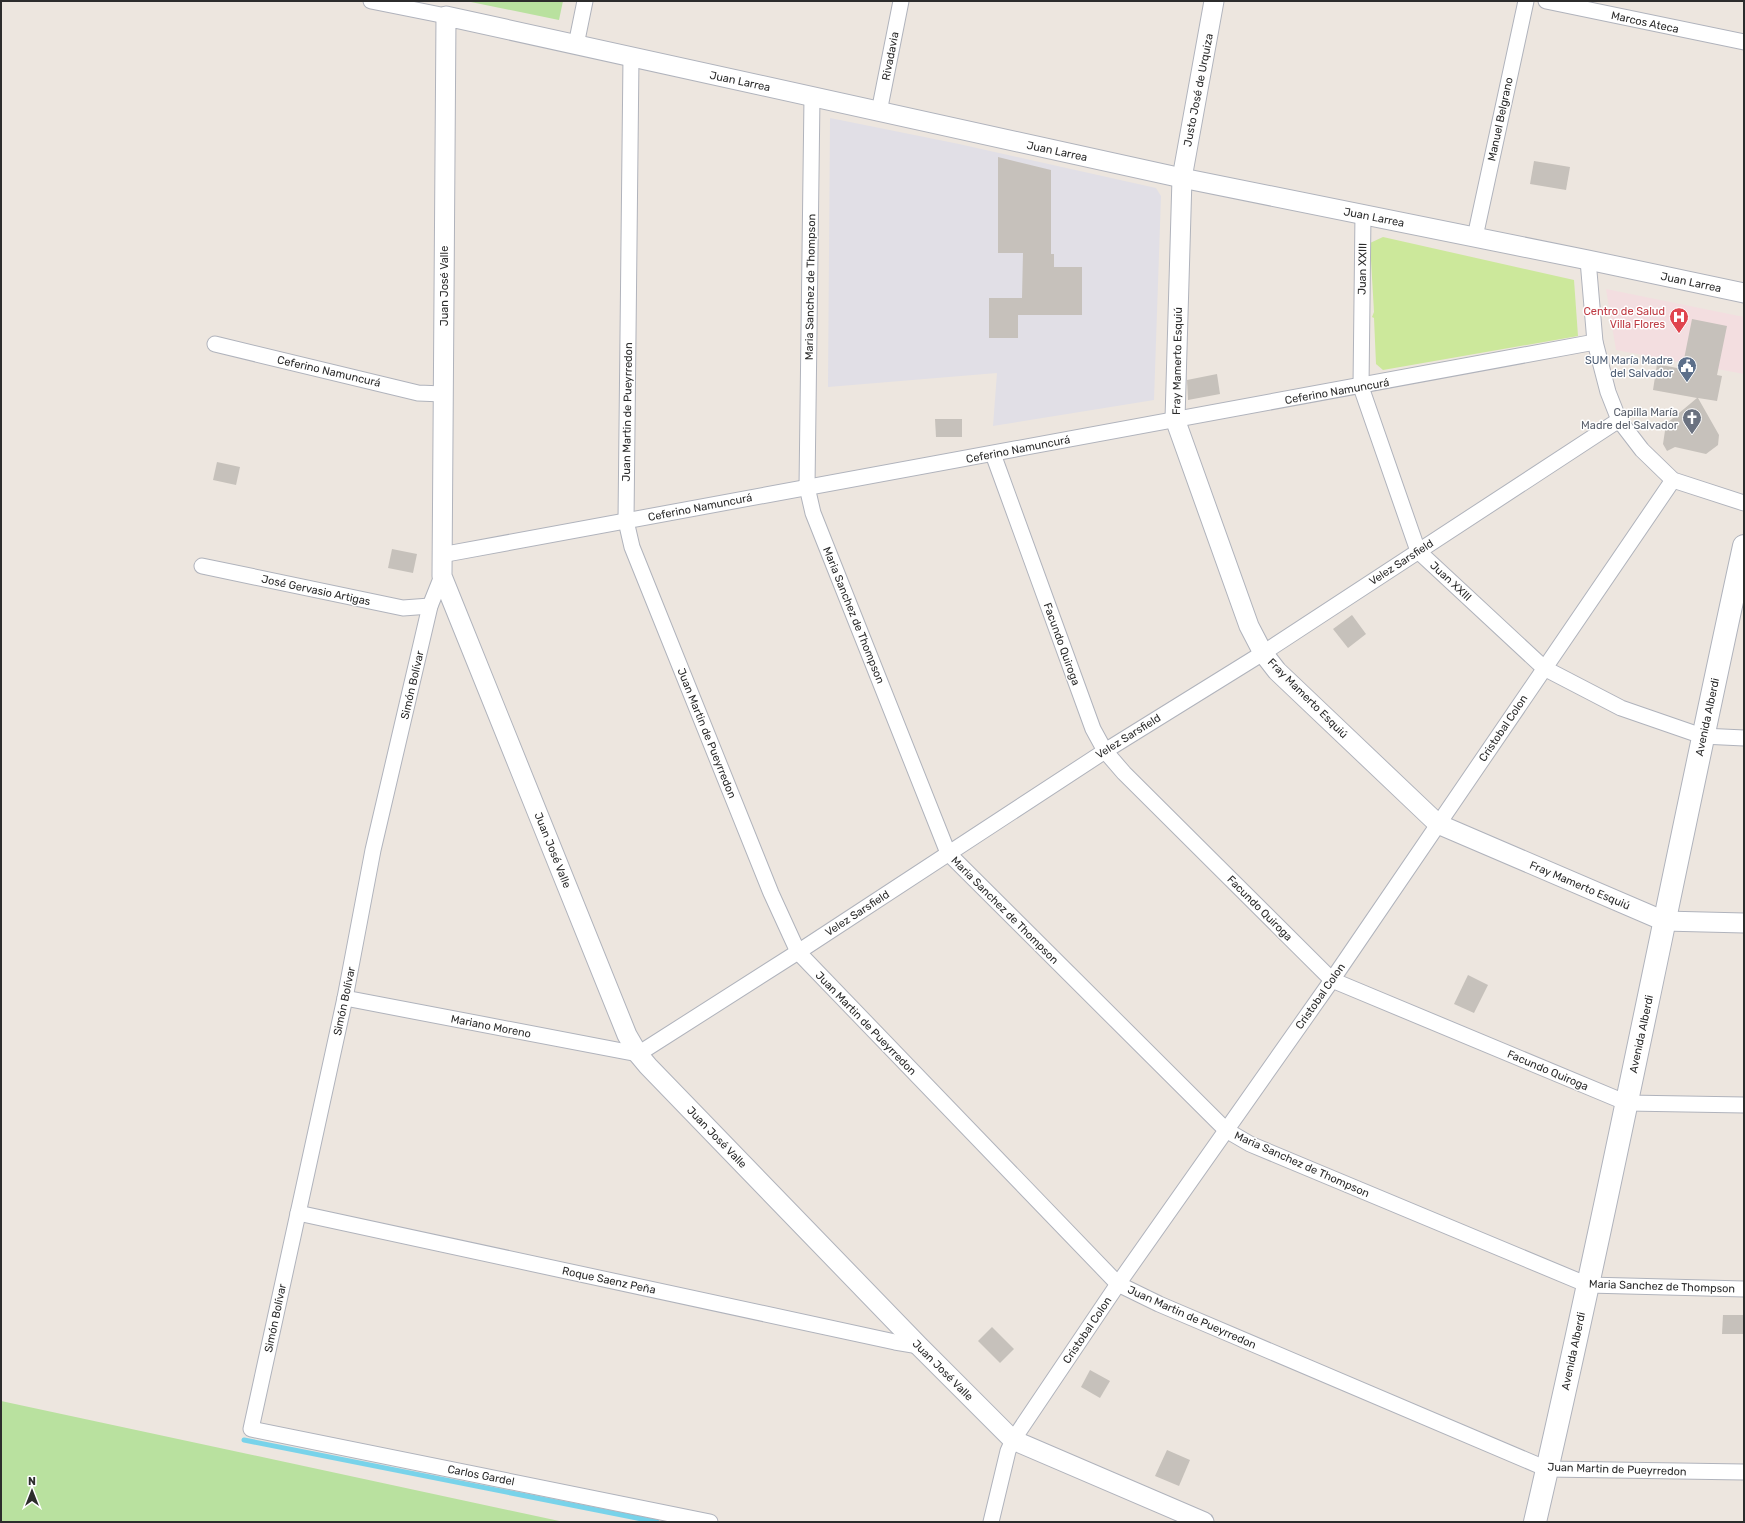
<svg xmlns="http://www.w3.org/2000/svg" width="1745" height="1523" font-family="Rubik,sans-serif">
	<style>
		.industrial { fill: #e1dfe6 }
		.medical { fill: #f3dee0 }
		.green { fill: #b9e19f }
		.pitch { fill: #cce89b }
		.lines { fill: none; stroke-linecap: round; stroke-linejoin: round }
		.stream { stroke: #78d3ea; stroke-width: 5 }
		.building { fill: #c6c1bb }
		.minor-casing { stroke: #b0b3bc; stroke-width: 17 }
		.tertiary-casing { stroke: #b0b3bc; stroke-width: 21 }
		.secondary-casing { stroke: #b0b3bc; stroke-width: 24 }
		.minor { stroke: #fff; stroke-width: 15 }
		.tertiary { stroke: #fff; stroke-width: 19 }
		.secondary { stroke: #fff; stroke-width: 22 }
		.labels { text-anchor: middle; stroke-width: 3; stroke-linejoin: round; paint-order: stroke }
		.street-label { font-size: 11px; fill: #2c2c2c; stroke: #fff }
		.health-label { font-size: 11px; fill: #be3a42; stroke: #fff; text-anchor: end }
		.service-label { font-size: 11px; fill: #4e5e75; stroke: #fff; text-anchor: end }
		.worship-label { font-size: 11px; fill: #5b616d; stroke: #fff; text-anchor: end }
	</style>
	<rect width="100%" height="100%" fill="#ede6df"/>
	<polygon class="industrial" points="830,118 959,144 1156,188 1161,196 1154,400 993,426 997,373 828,387"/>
	<polygon class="medical" points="1606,289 1744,317 1744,374 1616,350"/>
	<g class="green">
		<polygon points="466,1 563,1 559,20"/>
		<polygon points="1,1401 564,1522 1,1522"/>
	</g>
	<polygon class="pitch" points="1383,237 1574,280 1578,336 1383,370 1376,364 1374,318 1372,317 1374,312 1370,243"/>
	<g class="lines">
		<polyline class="stream" points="244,1440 657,1522"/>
	</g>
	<g class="building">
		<polygon points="998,157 1051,170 1051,254 1054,254 1054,267 1082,267 1082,315 1018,315 1018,338 989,338 989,298 1022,298 1023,253 998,253"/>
		<polygon points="1534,161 1570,167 1566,190 1530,184"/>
		<polygon points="1692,319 1727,326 1717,375 1722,376 1717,401 1698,398 1719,435 1718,445 1706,454 1675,447 1667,451 1663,444 1666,424 1697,398 1653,390 1657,364 1682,369"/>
		<polygon points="1217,374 1220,394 1188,400 1187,380"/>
		<polygon points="935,419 962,419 962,437 936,437"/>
		<polygon points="217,462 240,467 236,485 213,480"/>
		<polygon points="392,549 417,554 413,573 388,568"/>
		<polygon points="1352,615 1366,634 1348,648 1333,629"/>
		<polygon points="1468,975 1488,985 1474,1013 1454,1004"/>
		<polygon points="1723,1315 1744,1315 1744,1334 1722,1334"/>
		<polygon points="992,1327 1014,1349 1000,1363 978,1341"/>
		<polygon points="1090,1370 1110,1381 1100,1398 1081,1387"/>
		<polygon points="1167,1450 1190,1460 1179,1486 1155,1476"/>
	</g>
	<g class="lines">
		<defs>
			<g id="minor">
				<polyline points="371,1 446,16"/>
				<polyline points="1546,1 1744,42"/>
				<polyline points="576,45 585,1"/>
				<polyline points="631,57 626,521 632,547 771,893 798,952 1118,1284 1159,1304 1547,1469 1744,1472"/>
				<polyline points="812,97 807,487 813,513 948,853 1226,1130 1250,1144 1588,1285 1744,1289"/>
				<polyline points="879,112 901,1"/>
				<polyline points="1363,214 1361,387 1418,551 1544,668 1621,708 1702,736 1744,738"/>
				<polyline points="1475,237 1526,1"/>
				<polyline points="1588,260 1595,342 1608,392 1619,420 1642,450 1673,480 1744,503"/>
				<polyline points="215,344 418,393 443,394"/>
				<polyline points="993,454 1093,729 1105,751 1124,773 1332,980 1627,1103 1744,1105"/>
				<polyline points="441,555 1595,342"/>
				<polyline points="202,566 403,608 430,606"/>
				<polyline points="442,576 430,606 373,850 345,998 251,1429 710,1522"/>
				<polyline points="345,998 638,1054 798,952 1105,751 1263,653 1619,420"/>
				<polyline points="298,1213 895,1342 919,1346"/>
				<polyline points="991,1522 1008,1451 1013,1440 1118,1284 1332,980 1673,480"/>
			</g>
			<g id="tertiary">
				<polyline points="1214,1 1182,178 1175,419 1249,626 1263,653 1277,671 1438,824 1664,921 1744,923"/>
				<polyline points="1204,1522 1013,1440 919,1346 648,1066 638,1054 627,1035 442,576 446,16 1182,178 1588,260 1744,293"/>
			</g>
			<path id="secondary" d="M 1535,1522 C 1610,1198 1673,871 1744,546"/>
		</defs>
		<use href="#minor" class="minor-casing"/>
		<use href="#tertiary" class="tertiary-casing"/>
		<use href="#secondary" class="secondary-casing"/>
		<use href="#minor" class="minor"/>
		<use href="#tertiary" class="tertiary"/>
		<use href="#secondary" class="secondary"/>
	</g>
	<defs>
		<symbol id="hospital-pin" viewBox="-11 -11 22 30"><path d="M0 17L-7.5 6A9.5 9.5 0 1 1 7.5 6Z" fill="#e0444e" stroke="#fff"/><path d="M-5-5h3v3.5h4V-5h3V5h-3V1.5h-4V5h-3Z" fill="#fff"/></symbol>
		<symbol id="civic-pin" viewBox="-11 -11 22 30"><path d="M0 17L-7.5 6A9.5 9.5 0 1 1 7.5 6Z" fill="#5c6f8a" stroke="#fff"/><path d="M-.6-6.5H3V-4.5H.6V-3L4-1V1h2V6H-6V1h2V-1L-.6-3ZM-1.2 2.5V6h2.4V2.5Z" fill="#fff"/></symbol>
		<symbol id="church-pin" viewBox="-11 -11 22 30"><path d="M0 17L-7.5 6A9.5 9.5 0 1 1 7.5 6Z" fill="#6b7280" stroke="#fff"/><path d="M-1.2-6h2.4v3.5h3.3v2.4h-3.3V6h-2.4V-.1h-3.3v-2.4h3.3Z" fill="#fff"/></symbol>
	</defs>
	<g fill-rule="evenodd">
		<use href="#hospital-pin" x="1668" y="306" width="22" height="30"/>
		<use href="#civic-pin" x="1676" y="355" width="22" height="30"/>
		<use href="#church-pin" x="1681" y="407" width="22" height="30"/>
	</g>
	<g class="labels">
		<g class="street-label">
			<text transform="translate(1645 22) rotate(12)" y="4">Marcos Ateca</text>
			<text transform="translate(890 56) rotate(-79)" y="4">Rivadavia</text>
			<text transform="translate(740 81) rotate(12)" y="4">Juan Larrea</text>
			<text transform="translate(1198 90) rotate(-79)" y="4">Justo José de Urquiza</text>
			<text transform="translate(1500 119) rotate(-78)" y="4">Manuel Belgrano</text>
			<text transform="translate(1057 151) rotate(12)" y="4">Juan Larrea</text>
			<text transform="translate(1374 217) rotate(11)" y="4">Juan Larrea</text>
			<text transform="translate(1362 269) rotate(-89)" y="4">Juan XXIII</text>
			<text transform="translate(1691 282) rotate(12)" y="4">Juan Larrea</text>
			<text transform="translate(444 286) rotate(-90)" y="4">Juan José Valle</text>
			<text transform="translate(810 287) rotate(-89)" y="4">Maria Sanchez de Thompson</text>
			<text transform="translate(1177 361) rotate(-89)" y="4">Fray Mamerto Esquiú</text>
			<text transform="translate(329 371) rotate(13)" y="4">Ceferino Namuncurá</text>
			<text transform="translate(1337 391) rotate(-10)" y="4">Ceferino Namuncurá</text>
			<text transform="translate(627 412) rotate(-89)" y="4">Juan Martin de Pueyrredon</text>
			<text transform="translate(1018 449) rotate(-11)" y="4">Ceferino Namuncurá</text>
			<text transform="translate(700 507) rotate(-11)" y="4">Ceferino Namuncurá</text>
			<text transform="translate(1401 562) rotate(-33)" y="4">Velez Sarsfield</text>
			<text transform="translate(1451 581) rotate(43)" y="4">Juan XXIII</text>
			<text transform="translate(316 590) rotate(12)" y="4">José Gervasio Artigas</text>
			<text transform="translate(854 615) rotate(68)" y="4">Maria Sanchez de Thompson</text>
			<text transform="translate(1062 644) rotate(70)" y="4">Facundo Quiroga</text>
			<text transform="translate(412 685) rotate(-77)" y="4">Simón Bolívar</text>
			<text transform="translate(1308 698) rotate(45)" y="4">Fray Mamerto Esquiú</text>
			<text transform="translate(1707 717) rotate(-78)" y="4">Avenida Alberdi</text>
			<text transform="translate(1503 728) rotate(-56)" y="4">Cristobal Colon</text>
			<text transform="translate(707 733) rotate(68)" y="4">Juan Martin de Pueyrredon</text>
			<text transform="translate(1128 736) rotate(-32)" y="4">Velez Sarsfield</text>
			<text transform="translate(553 850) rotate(68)" y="4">Juan José Valle</text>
			<text transform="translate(1580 885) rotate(23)" y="4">Fray Mamerto Esquiú</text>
			<text transform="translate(1260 908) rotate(45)" y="4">Facundo Quiroga</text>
			<text transform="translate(1005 910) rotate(45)" y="4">Maria Sanchez de Thompson</text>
			<text transform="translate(857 913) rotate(-33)" y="4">Velez Sarsfield</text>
			<text transform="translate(1320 996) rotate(-55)" y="4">Cristobal Colon</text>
			<text transform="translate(344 1001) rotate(-78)" y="4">Simón Bolívar</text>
			<text transform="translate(866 1023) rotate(46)" y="4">Juan Martin de Pueyrredon</text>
			<text transform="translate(491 1026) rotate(11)" y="4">Mariano Moreno</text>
			<text transform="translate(1641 1034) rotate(-78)" y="4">Avenida Alberdi</text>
			<text transform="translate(1548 1070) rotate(23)" y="4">Facundo Quiroga</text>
			<text transform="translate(717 1137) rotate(46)" y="4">Juan José Valle</text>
			<text transform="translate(1302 1164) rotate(24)" y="4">Maria Sanchez de Thompson</text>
			<text transform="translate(609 1280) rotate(12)" y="4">Roque Saenz Peña</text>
			<text transform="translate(1662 1286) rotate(2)" y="4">Maria Sanchez de Thompson</text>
			<text transform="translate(1192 1317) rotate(24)" y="4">Juan Martin de Pueyrredon</text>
			<text transform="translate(275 1318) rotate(-78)" y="4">Simón Bolívar</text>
			<text transform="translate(1087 1330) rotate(-56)" y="4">Cristobal Colon</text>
			<text transform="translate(1573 1351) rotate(-78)" y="4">Avenida Alberdi</text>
			<text transform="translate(943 1370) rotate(45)" y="4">Juan José Valle</text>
			<text transform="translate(1617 1469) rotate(2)" y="4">Juan Martin de Pueyrredon</text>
			<text transform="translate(481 1475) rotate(11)" y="4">Carlos Gardel</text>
		</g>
		<g class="health-label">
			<text x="1665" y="315">Centro de Salud<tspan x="1665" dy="13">Villa Flores</tspan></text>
		</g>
		<g class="service-label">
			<text x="1673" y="364">SUM María Madre<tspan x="1673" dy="13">del Salvador</tspan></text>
		</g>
		<g class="worship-label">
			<text x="1678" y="416">Capilla María<tspan x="1678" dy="13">Madre del Salvador</tspan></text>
		</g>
	</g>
	<rect width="1745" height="1523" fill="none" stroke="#2c2c2c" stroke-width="4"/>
	<g transform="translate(32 1491)" stroke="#ffffff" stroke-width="3" paint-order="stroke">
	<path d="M0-3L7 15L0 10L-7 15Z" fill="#2c2c2c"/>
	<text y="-6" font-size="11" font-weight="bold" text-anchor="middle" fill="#2c2c2c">N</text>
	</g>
</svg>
